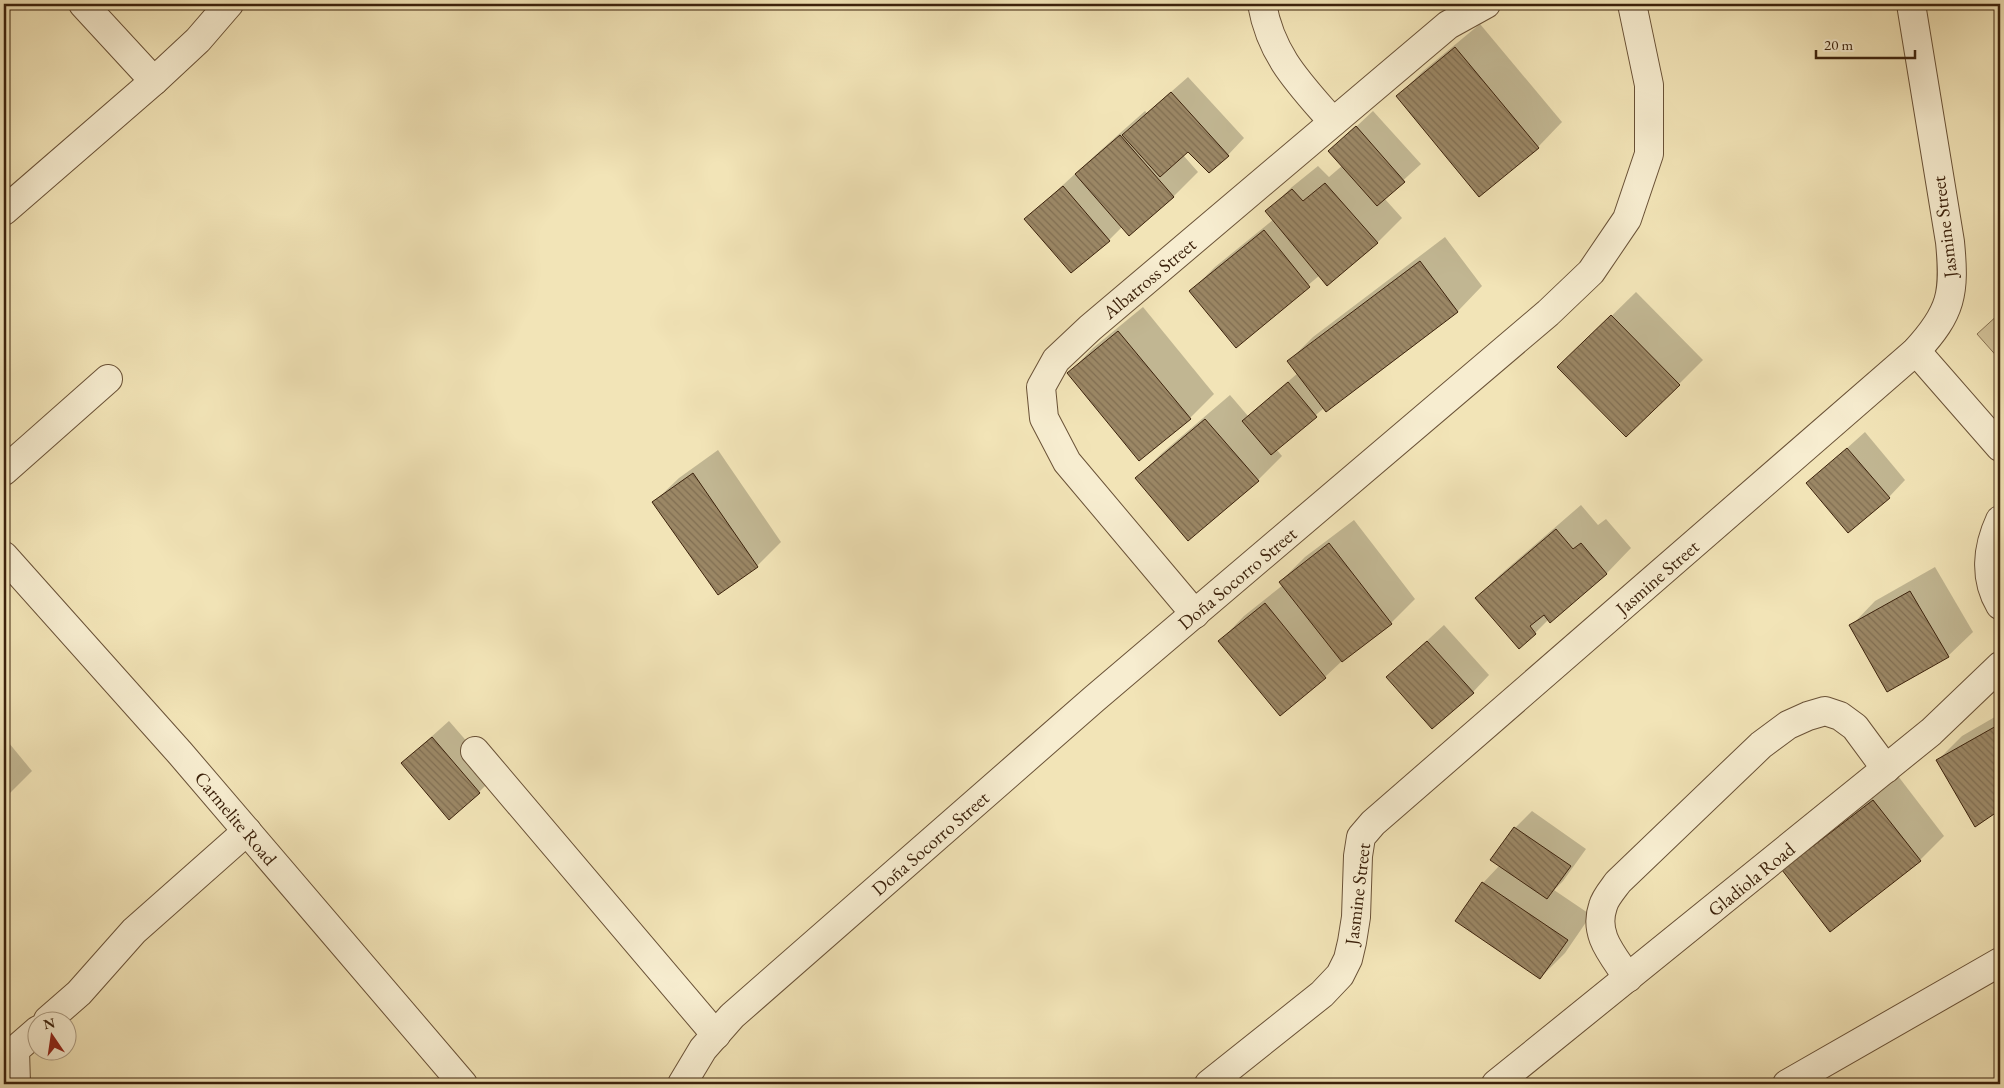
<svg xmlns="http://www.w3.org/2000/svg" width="2004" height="1088" font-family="'EB Garamond',serif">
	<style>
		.grass { fill: #d3c39a; stroke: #887253 }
		.shadow { fill: #0003 }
		.building { fill: url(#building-back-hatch); stroke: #3c220c }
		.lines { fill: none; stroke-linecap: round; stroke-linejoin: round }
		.minor-casing { stroke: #6a5237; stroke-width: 30 }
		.minor { stroke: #f7edd0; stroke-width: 28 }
		.labels { text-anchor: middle; stroke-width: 4; stroke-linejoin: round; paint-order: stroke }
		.street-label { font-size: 19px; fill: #3c220c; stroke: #f7edd0 }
	</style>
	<defs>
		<pattern id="building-back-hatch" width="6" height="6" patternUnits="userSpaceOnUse" patternTransform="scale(1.25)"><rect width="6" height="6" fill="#9b8765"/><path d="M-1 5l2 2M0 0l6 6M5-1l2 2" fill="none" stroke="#806e52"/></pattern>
	</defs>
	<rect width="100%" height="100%" fill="#f2e4b7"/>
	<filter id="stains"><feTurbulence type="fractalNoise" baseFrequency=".004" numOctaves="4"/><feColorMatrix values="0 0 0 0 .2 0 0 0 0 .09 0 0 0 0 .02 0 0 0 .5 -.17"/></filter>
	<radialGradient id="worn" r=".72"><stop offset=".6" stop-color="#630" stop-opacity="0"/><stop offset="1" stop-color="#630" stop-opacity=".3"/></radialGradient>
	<polygon class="grass" points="2000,313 2000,360 1977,334"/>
	<g class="shadow">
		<polygon points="1480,24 1562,122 1538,147 1480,195 1398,96 1422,72"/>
		<polygon points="1188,77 1244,138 1228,155 1188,150 1183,155 1198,172 1174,196 1122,227 1109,240 1026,219 1101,150 1145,111 1147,113"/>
		<polygon points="1373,111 1421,164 1384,198 1402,218 1377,243 1320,275 1236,346 1191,291 1215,267 1274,219 1267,211 1292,187 1318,166 1329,177 1343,165 1330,151"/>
		<polygon points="1445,237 1482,286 1458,311 1326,410 1324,408 1276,449 1282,456 1258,480 1137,478 1161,454 1230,395 1248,416 1298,373 1289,361 1313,337"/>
		<polygon points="1636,292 1703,360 1679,384 1584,343"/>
		<polygon points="1143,307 1214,394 1190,418 1069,373 1093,348"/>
		<polygon points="1865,432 1905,480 1889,497 1808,483"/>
		<polygon points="718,450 781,542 757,566 654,502 679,478"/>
		<polygon points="1581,505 1598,525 1606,519 1631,548 1607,573 1551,621 1549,619 1535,633 1476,598 1501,574"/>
		<polygon points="1354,520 1415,599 1391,623 1343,660 1325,677 1220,641 1244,616 1283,585 1280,582 1305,557"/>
		<polygon points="1935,567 1973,632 1948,656 1851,626 1875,601"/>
		<polygon points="1444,625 1489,675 1473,692 1388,677"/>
		<polygon points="2000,710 2000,808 1975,825 1938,760 1962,736 2000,714 1998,712"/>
		<polygon points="449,721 496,775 479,792 402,763"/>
		<polygon points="4,737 32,771 4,799"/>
		<polygon points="1898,776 1944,836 1920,860 1784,870 1808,846"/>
		<polygon points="1532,811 1586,849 1563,881 1554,890 1591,915 1565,953 1540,978 1483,883 1500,865 1492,860 1515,828"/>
		<polygon points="1522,1072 1531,1084 1505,1084"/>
	</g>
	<g class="building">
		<polygon points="1455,47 1539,148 1479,197 1396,96"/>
		<polygon points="1171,92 1229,156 1209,173 1188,152 1160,177 1122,135"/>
		<polygon points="1356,126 1405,182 1377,206 1328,151"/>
		<polygon points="1120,135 1174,197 1129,236 1075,174"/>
		<polygon points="1325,183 1378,243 1327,286 1265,211 1292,189 1303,201"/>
		<polygon points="1063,186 1110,241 1071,273 1024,219"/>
		<polygon points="1264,230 1310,287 1236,348 1189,291"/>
		<polygon points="1420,261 1458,312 1326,412 1287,361"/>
		<polygon points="1611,315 1680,385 1626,437 1557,367"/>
		<polygon points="1118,331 1191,419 1139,461 1067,373"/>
		<polygon points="1288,382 1317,417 1271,455 1242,421"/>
		<polygon points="1205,419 1259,481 1188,541 1135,478"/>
		<polygon points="1847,448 1890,498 1848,533 1806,483"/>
		<polygon points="693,473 758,567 718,595 652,502"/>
		<polygon points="1556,529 1573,549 1581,543 1607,574 1550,623 1544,615 1530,626 1536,634 1519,649 1475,598"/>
		<polygon points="1329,543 1392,624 1342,662 1279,582"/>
		<polygon points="1910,591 1949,657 1887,692 1849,625"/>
		<polygon points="1265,603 1326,678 1280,716 1218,641"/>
		<polygon points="1427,641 1474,693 1432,729 1386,677"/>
		<polygon points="1998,725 2000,730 2000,810 1975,827 1936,760"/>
		<polygon points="432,737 480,793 449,820 401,763"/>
		<polygon points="1873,800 1921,861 1830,932 1782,870"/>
		<polygon points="1514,827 1571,866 1547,899 1490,860"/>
		<polygon points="1482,882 1568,940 1540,979 1455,921"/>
	</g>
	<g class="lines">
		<defs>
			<g id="minor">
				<polyline points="83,4 154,81"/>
				<path d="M 1262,4 C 1271,56 1300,84 1333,122"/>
				<polyline points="4,211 154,81 198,40 229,4"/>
				<polyline points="1916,351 2000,447"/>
				<polyline points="4,471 108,379"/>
				<path d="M 2000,520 C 1987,548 1984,578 2000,605"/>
				<polyline points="4,556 180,753 463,1084"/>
				<polyline points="1195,614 1067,462 1044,418 1041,387 1056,360 1090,328 1448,25 1486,4"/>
				<polyline points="475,751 716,1035"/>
				<path d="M 1628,978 C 1613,955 1593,935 1603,906 C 1605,898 1613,889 1618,882 L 1761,745 L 1788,725 L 1808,716 L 1825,711 L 1840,716 L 1855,727 L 1886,769"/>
				<polyline points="48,1020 79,993 134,931 247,831"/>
				<polyline points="16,1084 15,1050 38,1030"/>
				<polyline points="682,1084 703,1049 732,1016 1094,699 1548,313 1591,272 1627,219 1649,154 1649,85 1632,4"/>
				<path d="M 1209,1084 L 1322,994 L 1340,975 L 1348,959 L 1352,942 L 1356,917 L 1358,856 L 1361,837 L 1373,823 L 1916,351 C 1952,312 1955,293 1950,242 L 1911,4"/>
				<polyline points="1496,1084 1931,732 2000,666"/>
				<polyline points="1787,1084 2000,962"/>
			</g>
		</defs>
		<use href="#minor" class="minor-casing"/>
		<use href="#minor" class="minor"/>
	</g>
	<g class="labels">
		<g class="street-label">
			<text transform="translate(1944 227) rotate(-97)" y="7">Jasmine Street</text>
			<text transform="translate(1149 278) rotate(-40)" y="7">Albatross Street</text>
			<text transform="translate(1657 577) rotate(-41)" y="7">Jasmine Street</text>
			<text transform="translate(1237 578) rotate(-40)" y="7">Doña Socorro Street</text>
			<text transform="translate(236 818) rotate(50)" y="7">Carmelite Road</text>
			<text transform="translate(930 843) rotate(-41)" y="7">Doña Socorro Street</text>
			<text transform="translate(1751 879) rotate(-39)" y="7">Gladiola Road</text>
			<text transform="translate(1357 894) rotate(-83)" y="7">Jasmine Street</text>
		</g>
	</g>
	<rect width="2004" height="1088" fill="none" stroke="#f2e4b7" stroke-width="20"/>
	<rect x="5" y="5" width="1994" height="1078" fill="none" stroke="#3c220c" stroke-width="2.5"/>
	<rect x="10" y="10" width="1984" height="1068" fill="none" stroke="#3c220c"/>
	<g transform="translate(52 1036) rotate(347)"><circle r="24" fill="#f7edd0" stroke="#ac9c82"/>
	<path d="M0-4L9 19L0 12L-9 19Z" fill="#8f2418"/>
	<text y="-8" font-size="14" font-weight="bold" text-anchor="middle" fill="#3c220c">N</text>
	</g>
	<path d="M1816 50v8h99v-8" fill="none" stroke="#3c220c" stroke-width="2.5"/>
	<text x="1824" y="50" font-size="15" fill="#3c220c" stroke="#f7edd0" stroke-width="4" paint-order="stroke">20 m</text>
	<rect width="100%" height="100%" filter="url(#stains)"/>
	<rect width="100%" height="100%" fill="url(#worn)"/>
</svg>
